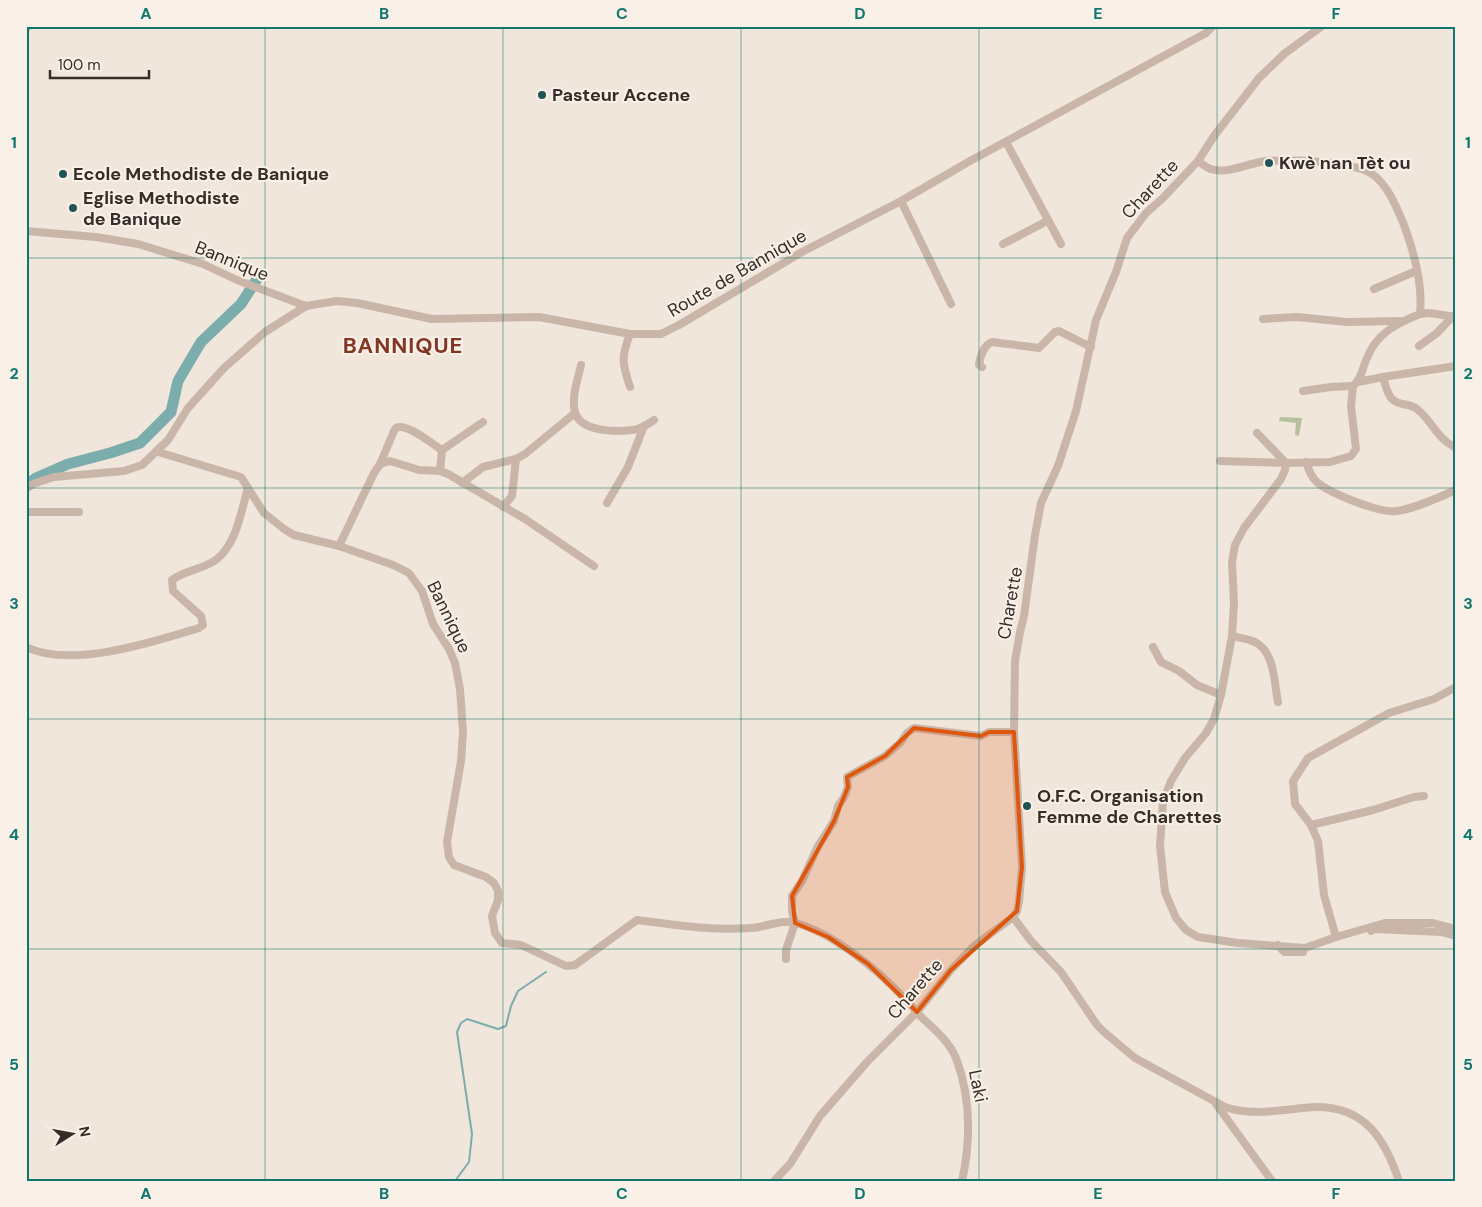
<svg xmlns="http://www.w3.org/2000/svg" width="1482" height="1207" font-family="'DM Sans',sans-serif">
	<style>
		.green { fill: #b5c09d }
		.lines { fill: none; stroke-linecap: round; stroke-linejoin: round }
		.stream { stroke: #7cadad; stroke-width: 2 }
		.river { stroke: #7cadad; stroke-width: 11 }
		.minor { stroke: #c9b6a9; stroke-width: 8 }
		.marked { fill: #df570d; fill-opacity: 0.2; stroke: #df570d; stroke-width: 4; stroke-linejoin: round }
		.grid { fill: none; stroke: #0f766e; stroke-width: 1; stroke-opacity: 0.55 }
		.poi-dot { fill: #1f5456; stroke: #f9f1e8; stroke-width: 2 }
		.labels { text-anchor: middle; stroke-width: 4; stroke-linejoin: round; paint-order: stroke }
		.poi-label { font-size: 18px; font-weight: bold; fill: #362c28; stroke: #f9f1e8; text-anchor: start }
		.street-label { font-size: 18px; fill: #362c28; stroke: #f9f1e8 }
		.district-label { font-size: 22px; font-weight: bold; letter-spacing: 1px; fill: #823725; stroke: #f9f1e8 }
		.neatline { fill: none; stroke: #0f766e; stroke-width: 2 }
		.grid-label { font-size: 16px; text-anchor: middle; font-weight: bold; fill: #0f766e }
	</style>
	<rect width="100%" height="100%" fill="#f1e6dc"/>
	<polygon class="green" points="1280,417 1302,418 1299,436 1295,435 1296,423 1279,421"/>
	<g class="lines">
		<polyline class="stream" points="455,1181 469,1162 472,1134 457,1032 461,1023 467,1019 498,1029 506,1026 511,1006 518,991 546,972"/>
		<polyline class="river" points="26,485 36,478 68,464 110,453 140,443 171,412 178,381 201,342 241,304 259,276"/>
		<g class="minor">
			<polyline points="26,29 28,26"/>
			<polyline points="1006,142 1061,244"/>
			<path d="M 1198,161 C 1202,164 1207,168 1211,169 C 1226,174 1245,165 1260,162 C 1283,158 1353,161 1372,174 C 1388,185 1397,208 1404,225 C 1414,252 1423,286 1420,314 L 1429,313 L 1456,317"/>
			<polyline points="901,201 951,304"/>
			<polyline points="26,231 96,237 138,244 203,264 237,280 306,306"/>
			<polyline points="1003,244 1047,221"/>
			<polyline points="1374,289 1416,271"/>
			<path d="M 1420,314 C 1397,323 1376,334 1367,358 C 1362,368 1362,379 1353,386 L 1351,406 L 1356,449 L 1351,456 L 1330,462 L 1286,463 L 1285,470 L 1281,479 L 1244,528 L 1235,545 L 1232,562 L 1234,603 L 1232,636 L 1221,695 L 1214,719 L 1206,733 L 1185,758 L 1171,781 L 1163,802 L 1160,846 L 1165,892 L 1176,918 L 1186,930 L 1198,937 L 1238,943 L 1305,948 L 1336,937 L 1385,923 L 1433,923 L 1456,929"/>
			<polyline points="1263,319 1297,317 1347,322 1400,321"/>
			<polyline points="1419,346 1437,333 1452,317"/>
			<path d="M 581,365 C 578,379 570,400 576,415 C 584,432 617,432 633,430 C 641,429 648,424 654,420"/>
			<path d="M 982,367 L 979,365 C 980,356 984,345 992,342 L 1039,348 L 1055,332 L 1059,331 L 1091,347"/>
			<polyline points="1383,377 1456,366"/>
			<path d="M 1358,382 L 1383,377 C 1385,384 1387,394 1392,399 C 1399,406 1410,403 1417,409 C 1433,422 1435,437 1456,448"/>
			<path d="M 630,387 C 622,363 621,357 630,334"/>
			<polyline points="1303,391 1331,387 1353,386"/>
			<polyline points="1257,433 1286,463"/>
			<path d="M 158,452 L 241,477 L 264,513 L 284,529 L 294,535 L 339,546 L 393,565 L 409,573 L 422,591 L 433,624 L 449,649 L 455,663 L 460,689 L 463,732 L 461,761 L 447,842 L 449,857 L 454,865 L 486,877 L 494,883 L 498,891 L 498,900 L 492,916 L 495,933 L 502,943 L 521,945 L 566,966 L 575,965 L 637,920 C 675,925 713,931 751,928 C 766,927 781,919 796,923 C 834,934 877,969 904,998 C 910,1003 914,1009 919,1015 C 932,1027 949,1041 956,1058 C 971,1098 971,1140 962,1181"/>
			<polyline points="1220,461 1286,463"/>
			<path d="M 1306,462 C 1309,470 1311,477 1317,482 C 1329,493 1381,514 1397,511 C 1417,508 1437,498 1456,490"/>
			<path d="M 380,464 L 394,431 C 396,428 396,427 400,427 C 410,426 434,445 442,450"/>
			<polyline points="440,471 442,450 483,422"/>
			<polyline points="462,483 483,467 516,459 525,454 575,413"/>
			<polyline points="26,489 33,484 54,477 124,471 142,465 168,440 188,408 224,368 265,332 306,306 337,301 357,303 432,319 539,317 630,334 661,334 679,325 802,252 901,201 970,161 1206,33 1213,26"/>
			<polyline points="607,503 628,467 644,426"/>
			<polyline points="503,507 512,496 516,459"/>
			<polyline points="26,512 79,512"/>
			<polyline points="339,546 374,473 380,464 390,461 419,470 440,471 448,474 525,519 594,566"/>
			<path d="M 1232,636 C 1240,638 1248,639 1255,642 C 1275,652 1274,683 1278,702"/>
			<path d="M 26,647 C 71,669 153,642 199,628 L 203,625 L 201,616 L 173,591 L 172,580 C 185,570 205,569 217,559 C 237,543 241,511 248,488"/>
			<polyline points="1153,647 1161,662 1179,671 1197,685 1221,695"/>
			<polyline points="1311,825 1373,810 1414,797 1424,796"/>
			<path d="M 1013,917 L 1031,941 L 1061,972 L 1097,1025 L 1104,1032 L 1135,1058 L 1225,1107 C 1245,1114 1265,1112 1286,1110 C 1296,1109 1307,1107 1317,1107 C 1365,1107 1385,1139 1399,1181"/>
			<polyline points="1371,931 1375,929 1441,932 1456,936"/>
			<polyline points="1336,937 1324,895 1318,841 1311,825 1295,804 1293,781 1308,758 1389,713 1434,699 1456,687"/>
			<polyline points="1278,945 1284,952 1303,952"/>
			<polyline points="786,959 786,950 795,923 792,911 792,896 802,881 817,848 834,821 838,806 844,797 848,787 847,777 885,756 900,743 907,733 914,728 981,736 989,732 1014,732"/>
			<polyline points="1216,1104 1272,1181"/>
			<polyline points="774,1181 790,1164 820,1116 867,1062 917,1012 951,970 974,946 1013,917 1017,911 1019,902 1022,867 1014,732 1015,661 1020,632 1024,616 1035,535 1041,503 1058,466 1076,411 1096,320 1116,272 1127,238 1146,213 1162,199 1198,161 1214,136 1259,78 1284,54 1322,26"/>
		</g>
	</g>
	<path class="marked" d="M 914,728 L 981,736 L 989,732 L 1014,732 L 1022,867 L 1017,911 L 951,970 L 917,1012 L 868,964 L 828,937 L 795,923 L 792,896 L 834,821 L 848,787 L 847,777 L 885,756 Z"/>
	<path class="grid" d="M 265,26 L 265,1181M 503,26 L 503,1181M 741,26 L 741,1181M 979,26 L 979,1181M 1217,26 L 1217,1181M 26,258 L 1456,258M 26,488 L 1456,488M 26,719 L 1456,719M 26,949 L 1456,949"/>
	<g class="poi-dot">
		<circle cx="542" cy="95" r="5"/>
		<circle cx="1269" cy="163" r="5"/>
		<circle cx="63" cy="174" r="5"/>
		<circle cx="73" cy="208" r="5"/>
		<circle cx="1027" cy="806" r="5"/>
	</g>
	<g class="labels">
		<g class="poi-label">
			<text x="552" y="101">Pasteur Accene</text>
			<text x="1279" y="169">Kwè nan Tèt ou</text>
			<text x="73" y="180">Ecole Methodiste de Banique</text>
			<text x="83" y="204">Eglise Methodiste<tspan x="83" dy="21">de Banique</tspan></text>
			<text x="1037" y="802">O.F.C. Organisation<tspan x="1037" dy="21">Femme de Charettes</tspan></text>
		</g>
		<g class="street-label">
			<text transform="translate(1150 189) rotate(-47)" y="6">Charette</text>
			<text transform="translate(232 261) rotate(22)" y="6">Bannique</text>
			<text transform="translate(737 273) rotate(-30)" y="6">Route de Bannique</text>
			<text transform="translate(1010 603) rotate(-80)" y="6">Charette</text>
			<text transform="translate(449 617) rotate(64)" y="6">Bannique</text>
			<text transform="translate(915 989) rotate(-49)" y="6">Charette</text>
			<text transform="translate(978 1086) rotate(78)" y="6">Laki</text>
		</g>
		<g class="district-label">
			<text x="403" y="353">BANNIQUE</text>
		</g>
	</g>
	<rect width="1482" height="1207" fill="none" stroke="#f9f1e8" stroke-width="55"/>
	<g transform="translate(72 1134) rotate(79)" stroke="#f9f1e8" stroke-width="4" paint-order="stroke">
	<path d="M0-4L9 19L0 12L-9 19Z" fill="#362c28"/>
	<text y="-8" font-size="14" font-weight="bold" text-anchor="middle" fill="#362c28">N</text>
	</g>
	<path d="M50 70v8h99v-8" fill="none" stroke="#362c28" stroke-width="2.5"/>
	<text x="58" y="70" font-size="15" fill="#362c28" stroke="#f9f1e8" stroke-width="4" paint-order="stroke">100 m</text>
	<rect x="28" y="28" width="1426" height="1152" class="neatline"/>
	<g class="grid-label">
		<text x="146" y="19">A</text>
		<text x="384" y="19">B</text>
		<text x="622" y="19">C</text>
		<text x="860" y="19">D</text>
		<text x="1098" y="19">E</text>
		<text x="1336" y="19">F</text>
		<text x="14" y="148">1</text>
		<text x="1468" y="148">1</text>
		<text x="14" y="379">2</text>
		<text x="1468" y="379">2</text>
		<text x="14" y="609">3</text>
		<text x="1468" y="609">3</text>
		<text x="14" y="840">4</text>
		<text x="1468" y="840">4</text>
		<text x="14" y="1070">5</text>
		<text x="1468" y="1070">5</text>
		<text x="146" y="1199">A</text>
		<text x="384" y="1199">B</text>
		<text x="622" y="1199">C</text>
		<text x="860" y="1199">D</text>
		<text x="1098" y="1199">E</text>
		<text x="1336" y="1199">F</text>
	</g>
</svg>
